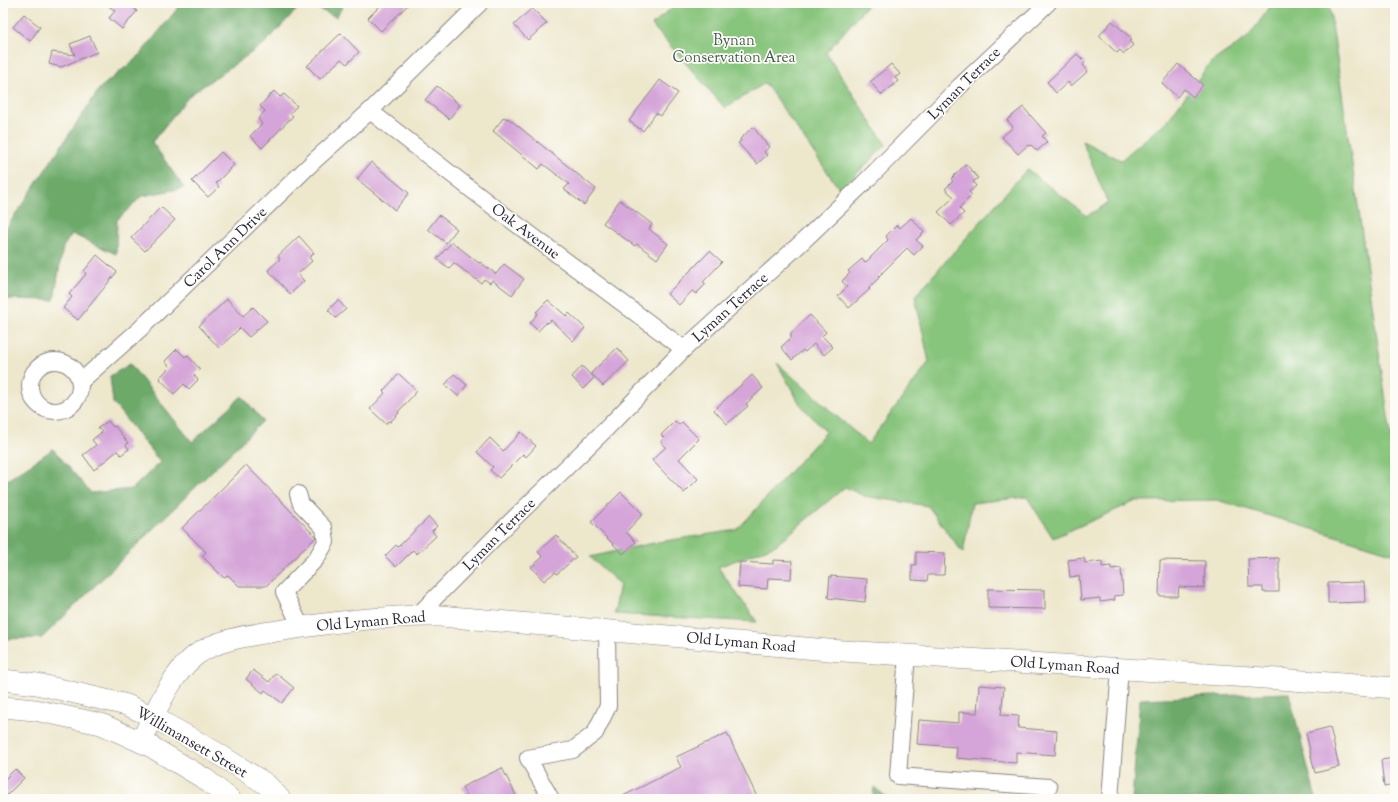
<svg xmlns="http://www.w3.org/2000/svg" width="1398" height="802" font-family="'Sorts Mill Goudy',serif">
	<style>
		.green { fill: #87c47b; stroke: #54735b }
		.forest { fill: #6daa6b; stroke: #486653 }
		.building { fill: #d5a5d9 }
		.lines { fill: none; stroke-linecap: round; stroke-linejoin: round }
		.minor-casing { stroke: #888484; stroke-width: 18 }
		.major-casing { stroke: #888484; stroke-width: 22 }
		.minor { stroke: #fff; stroke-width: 16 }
		.major { stroke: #fff; stroke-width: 21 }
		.labels { text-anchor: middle; stroke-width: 3.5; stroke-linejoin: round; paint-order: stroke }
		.park-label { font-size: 15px; fill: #455b51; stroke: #fdfcf7 }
		.street-label { font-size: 15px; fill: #22223b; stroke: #fdfcf7 }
	</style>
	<rect width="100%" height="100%" fill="#fdfcf7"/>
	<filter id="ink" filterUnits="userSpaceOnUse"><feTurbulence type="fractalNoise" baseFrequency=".025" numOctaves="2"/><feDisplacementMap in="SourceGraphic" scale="8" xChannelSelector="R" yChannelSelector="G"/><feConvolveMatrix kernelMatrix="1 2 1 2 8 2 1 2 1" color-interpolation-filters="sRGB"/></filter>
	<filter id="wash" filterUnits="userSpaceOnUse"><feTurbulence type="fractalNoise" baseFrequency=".012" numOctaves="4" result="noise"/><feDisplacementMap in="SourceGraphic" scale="16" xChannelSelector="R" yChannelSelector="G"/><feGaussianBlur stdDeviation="0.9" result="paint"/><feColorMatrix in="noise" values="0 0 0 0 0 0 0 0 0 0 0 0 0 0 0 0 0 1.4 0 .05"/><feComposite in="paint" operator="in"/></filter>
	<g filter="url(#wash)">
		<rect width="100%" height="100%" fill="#ede7cc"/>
		<g class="green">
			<polygon points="677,3 869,3 826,53 886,145 840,190 765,83 725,108 652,25"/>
			<polygon points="1273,3 1329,3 1395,464 1395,554 1217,500 1136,501 1053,538 1027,497 972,503 963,553 928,506 864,496 845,487 776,545 718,567 757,622 614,614 620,584 590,557 658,542 737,530 826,432 800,404 777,363 868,444 929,362 915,296 1027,169 1087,216 1108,203 1082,141 1121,160 1168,120 1210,63 1248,37"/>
		</g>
		<g class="forest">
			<polygon points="182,3 303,3 264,44 190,95 152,142 184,188 142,196 117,220 116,254 72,234 63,247 54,300 3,299 3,233 100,88 138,57"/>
			<polygon points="305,3 345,3 336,17"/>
			<polygon points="130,364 192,442 242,396 263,421 42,638 4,639 3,483 53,449 91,493 132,489 160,462 113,403 110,376"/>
			<polygon points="1289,693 1316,799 1132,799 1140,699"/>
			<polygon points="874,787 889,799 873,799"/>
		</g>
		<g id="blocks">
			<g class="building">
				<polygon points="105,3 127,3 137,11 122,29 109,18 115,11"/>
				<polygon points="383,3 410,3 381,31 368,18"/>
				<polygon points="532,8 535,12 535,11 547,23 528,40 514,25"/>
				<polygon points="24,14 40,27 30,41 13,27"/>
				<polygon points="1112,21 1132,39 1129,41 1133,45 1124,54 1120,50 1117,53 1099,36"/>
				<polygon points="341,33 359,52 347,64 341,59 320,79 307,66"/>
				<polygon points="90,36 97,52 61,67 49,64 52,52 75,55 70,44"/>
				<polygon points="1077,54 1085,62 1083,65 1088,71 1071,86 1068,82 1056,93 1047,82"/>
				<polygon points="891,64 900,74 895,78 898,81 882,95 870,82"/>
				<polygon points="1178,64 1203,85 1193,97 1184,89 1177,97 1162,83"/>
				<polygon points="660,80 678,93 661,116 656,113 643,131 629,121"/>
				<polygon points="437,86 460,105 449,119 425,100"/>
				<polygon points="274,91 280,97 284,94 297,106 290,113 293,116 262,148 250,136 262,124 258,119 265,111 260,106"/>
				<polygon points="1023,107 1046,133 1042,136 1047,142 1037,151 1031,145 1029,146 1028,145 1018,154 1002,137 1013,127 1007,120"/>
				<polygon points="504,117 507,119 508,118 596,189 584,205 564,189 569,184 543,164 539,169 493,131"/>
				<polygon points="753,127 769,147 764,152 767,155 757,164 738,143 741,141 740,139"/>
				<polygon points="221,152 234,165 216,183 219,187 208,197 192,181"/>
				<polygon points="371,162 409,193 395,210 357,179"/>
				<polygon points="966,164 978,178 973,182 976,186 969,192 972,195 959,208 964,213 951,225 938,212 954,197 945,189 953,181 951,179"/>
				<polygon points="620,200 652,224 649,229 668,244 657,259 637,244 635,246 603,223"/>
				<polygon points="161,207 175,220 145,251 131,238"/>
				<polygon points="439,215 457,229 446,243 428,229"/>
				<polygon points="911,218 924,232 916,240 923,246 914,255 907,248 878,277 879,278 868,288 870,289 849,308 838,296 847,287 842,281 850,273 848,271 862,259 865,263 888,240 886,236 897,225 900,228"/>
				<polygon points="299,236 314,253 309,258 312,261 298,274 304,281 290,294 268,270 280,259 278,256"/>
				<polygon points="452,242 479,263 480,262 496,274 504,264 524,279 512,295 492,280 490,283 484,279 481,283 454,263 449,268 437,259"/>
				<polygon points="710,251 722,262 703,282 706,284 696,294 692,291 679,305 667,294"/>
				<polygon points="97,255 117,272 78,320 63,308 72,297 69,294 86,274 84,271"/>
				<polygon points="227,299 243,316 253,307 267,321 249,337 240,328 219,348 199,326"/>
				<polygon points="338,300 346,309 336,318 328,310"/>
				<polygon points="548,300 566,316 569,313 585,328 573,341 551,320 548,323 547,322 538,331 530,323 538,313 536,312"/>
				<polygon points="810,315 826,332 822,336 833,347 824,355 814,344 805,352 803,350 792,360 781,347 792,337 790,334"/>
				<polygon points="617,348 629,361 603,386 591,373"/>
				<polygon points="177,349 185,357 187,355 200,369 194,375 198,380 189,389 184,384 174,394 159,378 170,367 165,361"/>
				<polygon points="582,366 594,378 583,389 572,377"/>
				<polygon points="399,374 417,391 398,412 399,413 390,422 388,421 386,424 370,409 385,393 383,391"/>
				<polygon points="454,374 467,385 458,396 445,385"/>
				<polygon points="752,375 763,388 746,404 748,406 727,424 714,410"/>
				<polygon points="108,421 113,427 115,426 128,443 126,445 129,449 121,455 117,451 94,470 83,455 96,445 92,440 102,432 98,428"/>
				<polygon points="675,421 679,425 682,422 699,439 679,459 698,479 684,493 652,460 666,447 661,442 664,438 661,435"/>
				<polygon points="521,432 536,446 526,457 523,454 499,478 490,470 493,467 477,452 490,438 503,451"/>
				<polygon points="246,465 316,537 266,586 239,586 228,575 224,578 202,556 206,552 182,528"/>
				<polygon points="621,492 643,514 626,532 636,542 623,554 591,522"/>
				<polygon points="429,517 437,526 432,531 436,536 417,554 413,550 396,567 385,556 396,545 398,547"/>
				<polygon points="556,535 576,557 557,574 555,572 544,581 531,567 543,557 538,552"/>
				<polygon points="916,552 945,553 944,575 928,575 927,581 912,580 912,565 916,565"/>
				<polygon points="1084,558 1085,563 1102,561 1102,567 1111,566 1111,569 1121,568 1123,595 1114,596 1115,600 1100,602 1100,598 1081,600 1079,576 1070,577 1068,560"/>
				<polygon points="1279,558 1279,592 1263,592 1263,587 1249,587 1248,559"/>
				<polygon points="773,560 792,561 791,579 768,578 767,589 738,587 740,562 773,564"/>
				<polygon points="1160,560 1205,561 1204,588 1179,587 1178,596 1159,596"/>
				<polygon points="830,576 867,579 865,602 828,598"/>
				<polygon points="1364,582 1365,602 1328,603 1328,583"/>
				<polygon points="988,589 1045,590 1045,609 988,608"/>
				<polygon points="253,670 269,682 276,673 294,688 282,703 265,690 263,693 246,679"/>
				<polygon points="979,685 1004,687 1001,715 1019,716 1018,728 1057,731 1055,755 1016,752 1016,763 956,758 957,747 917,744 919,720 959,723 959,712 977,713"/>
				<polygon points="1330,727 1339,767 1315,773 1306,733"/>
				<polygon points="727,733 758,799 617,799 681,767 676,757"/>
				<polygon points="1395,758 1395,785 1384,787 1381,760"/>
				<polygon points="502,768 518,799 468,799 462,787"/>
				<polygon points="15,769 24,778 3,799 3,781"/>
			</g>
		</g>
	</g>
	<g filter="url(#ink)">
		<use href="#blocks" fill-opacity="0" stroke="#888484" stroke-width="1"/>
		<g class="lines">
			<defs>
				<g id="minor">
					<polyline points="370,111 495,208 684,349"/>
					<circle cx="55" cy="386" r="25"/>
					<polyline points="80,382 140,329 315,160 370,111 480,3"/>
					<polyline points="298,494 301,504 324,528 326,542 316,559 284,592 301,627"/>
					<polyline points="417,616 500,532 607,428 684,349 800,244 863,184 960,86 1048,3"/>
					<polyline points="907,654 898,776 1049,787"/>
					<polyline points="551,799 528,758 573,750 595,733 608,706 607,630"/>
					<polyline points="1110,799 1120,668"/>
				</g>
				<g id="major">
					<polyline points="3,680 37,684 127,705 153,717 215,752 266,784 280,799"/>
					<polyline points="3,707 35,710 101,724 150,746 205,779 230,799"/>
					<path d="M 141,742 C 155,713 170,675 196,655 C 217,639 252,635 277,631 C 331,622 386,615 440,616 L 828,650 L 1251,677 L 1395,688"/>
				</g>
			</defs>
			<use href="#minor" class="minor-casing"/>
			<use href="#major" class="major-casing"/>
			<use href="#minor" class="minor"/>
			<use href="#major" class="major"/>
		</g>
	</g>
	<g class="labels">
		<g class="park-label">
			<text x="734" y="45">Bynan<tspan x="734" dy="17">Conservation Area</tspan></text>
		</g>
		<g class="street-label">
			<text transform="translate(964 83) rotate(-45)" y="5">Lyman Terrace</text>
			<text transform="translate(526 231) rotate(37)" y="5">Oak Avenue</text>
			<text transform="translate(225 247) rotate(-44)" y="5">Carol Ann Drive</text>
			<text transform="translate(730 307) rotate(-42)" y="5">Lyman Terrace</text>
			<text transform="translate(499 534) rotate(-45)" y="5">Lyman Terrace</text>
			<text transform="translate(371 621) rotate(-5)" y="5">Old Lyman Road</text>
			<text transform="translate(741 642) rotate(5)" y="5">Old Lyman Road</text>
			<text transform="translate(1065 665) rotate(4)" y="5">Old Lyman Road</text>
			<text transform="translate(192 742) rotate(30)" y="5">Willimansett Street</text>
		</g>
	</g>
	<rect width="1398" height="802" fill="none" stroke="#fdfcf7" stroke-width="16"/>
</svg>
